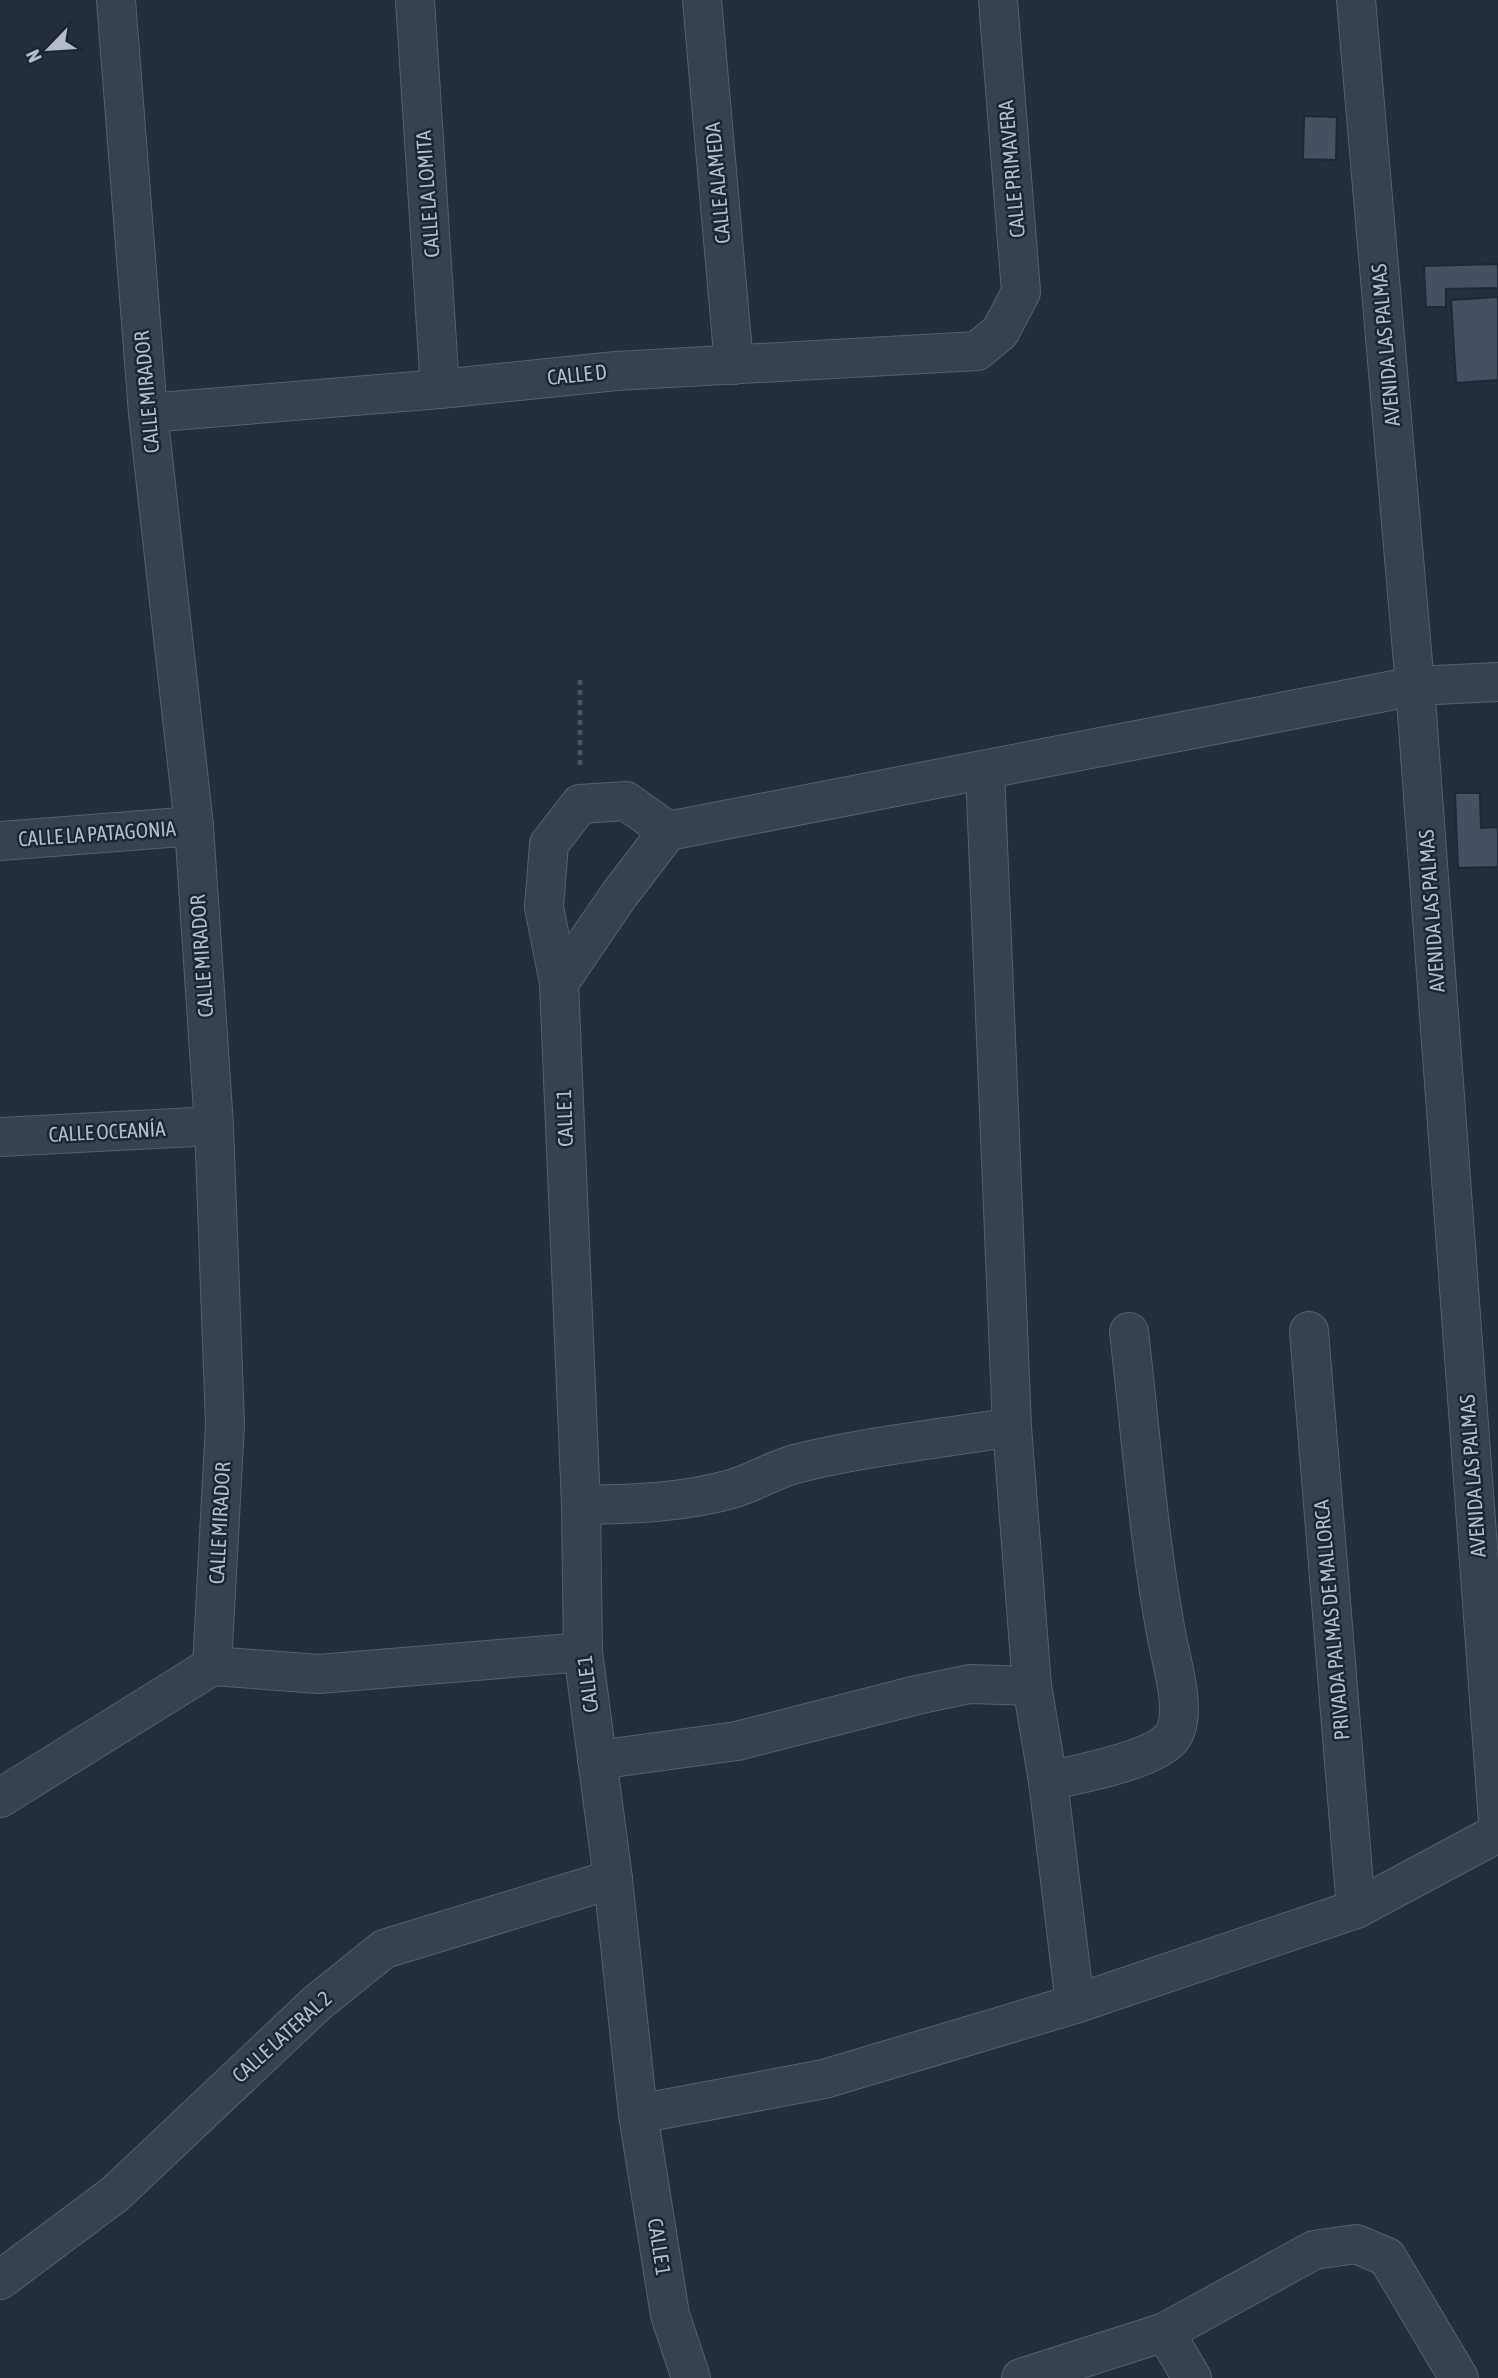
<svg xmlns="http://www.w3.org/2000/svg" width="1498" height="2378" font-family="'Asap Condensed',sans-serif">
	<style>
		.building { fill: #455162; stroke: #1f2835; stroke-width: 2 }
		.lines { fill: none; stroke-linecap: round; stroke-linejoin: round }
		.minor-casing { stroke: #565f6c; stroke-width: 40 }
		.path { stroke: #44595c; stroke-width: 4.5; stroke-dasharray: 5 5; stroke-linecap: butt }
		.minor { stroke: #38414e; stroke-width: 38 }
		.labels { text-anchor: middle; stroke-width: 5; stroke-linejoin: round; paint-order: stroke }
		.street-label { font-size: 21px; fill: #b4bcc9; stroke: #1d2633 }
	</style>
	<rect width="100%" height="100%" fill="#242f3e"/>
	<g class="building">
		<polygon points="1304,116 1337,117 1336,160 1303,159"/>
		<polygon points="1498,264 1498,288 1446,289 1446,307 1426,307 1424,266"/>
		<polygon points="1498,297 1498,380 1456,383 1451,300"/>
		<polygon points="1455,793 1480,793 1481,828 1498,827 1498,867 1458,868"/>
	</g>
	<g class="lines">
		<defs>
			<g id="minor">
				<polyline points="116,0 148,413 194,826 214,1126 225,1424 212,1666"/>
				<polyline points="415,0 440,389"/>
				<polyline points="702,0 734,365"/>
				<polyline points="1356,0 1415,686 1498,1822"/>
				<polyline points="148,413 440,389 616,371 977,351 1000,332 1021,292 998,0"/>
				<polyline points="985,771 1012,1427 1032,1686 1048,1781 1075,2004"/>
				<polyline points="668,831 1415,686 1498,682"/>
				<polyline points="0,841 194,826"/>
				<polyline points="559,983 619,895 668,831 626,801 580,804 549,844 544,907 559,983 581,1505 583,1652 613,1879 638,2114 670,2315 691,2378"/>
				<polyline points="0,1137 214,1126"/>
				<polyline points="1309,1331 1356,1909"/>
				<path d="M 581,1505 C 633,1504 684,1503 735,1488 C 756,1481 774,1470 795,1464 C 866,1446 940,1439 1012,1427"/>
				<polyline points="212,1666 319,1674 583,1652"/>
				<polyline points="597,1760 737,1741 917,1695 970,1684 1032,1686"/>
				<path d="M 1048,1781 C 1077,1774 1154,1761 1172,1737 C 1188,1715 1172,1664 1167,1638 C 1148,1538 1141,1434 1129,1332"/>
				<polyline points="0,1798 212,1666"/>
				<polyline points="638,2114 824,2079 1075,2004 1356,1909 1498,1833"/>
				<polyline points="0,2280 115,2194 317,2003 384,1949 613,1879"/>
				<polyline points="1165,2332 1192,2378"/>
				<polyline points="1021,2378 1165,2332 1314,2250 1356,2244 1387,2257 1459,2378"/>
			</g>
		</defs>
		<use href="#minor" class="minor-casing"/>
		<polyline class="path" points="580,765 580,675"/>
		<use href="#minor" class="minor"/>
	</g>
	<g class="labels">
		<g class="street-label">
			<text transform="translate(1012 169) rotate(-95)" y="7">CALLE PRIMAVERA</text>
			<text transform="translate(718 183) rotate(-95)" y="7">CALLE ALAMEDA</text>
			<text transform="translate(428 194) rotate(-94)" y="7">CALLE LA LOMITA</text>
			<text transform="translate(1386 345) rotate(-95)" y="7">AVENIDA LAS PALMAS</text>
			<text transform="translate(577 375) rotate(-6)" y="7">CALLE D</text>
			<text transform="translate(147 392) rotate(-95)" y="7">CALLE MIRADOR</text>
			<text transform="translate(97 834) rotate(-4)" y="7">CALLE LA PATAGONIA</text>
			<text transform="translate(1432 911) rotate(-94)" y="7">AVENIDA LAS PALMAS</text>
			<text transform="translate(202 956) rotate(-94)" y="7">CALLE MIRADOR</text>
			<text transform="translate(565 1118) rotate(-92)" y="7">CALLE 1</text>
			<text transform="translate(107 1132) rotate(-3)" y="7">CALLE OCEANÍA</text>
			<text transform="translate(1473 1476) rotate(-94)" y="7">AVENIDA LAS PALMAS</text>
			<text transform="translate(220 1523) rotate(-87)" y="7">CALLE MIRADOR</text>
			<text transform="translate(1332 1620) rotate(-95)" y="7">PRIVADA PALMAS DE MALLORCA</text>
			<text transform="translate(588 1684) rotate(-97)" y="7">CALLE 1</text>
			<text transform="translate(282 2037) rotate(-42)" y="7">CALLE LATERAL 2</text>
			<text transform="translate(659 2247) rotate(81)" y="7">CALLE 1</text>
		</g>
	</g>
	<g transform="translate(49 49) rotate(245)" stroke="#1d2633" stroke-width="5" paint-order="stroke">
	<path d="M0-5L12 26L0 18L-12 26Z" fill="#b4bcc9"/>
	<text y="-10" font-size="19" font-weight="bold" text-anchor="middle" fill="#b4bcc9">N</text>
	</g>
</svg>
